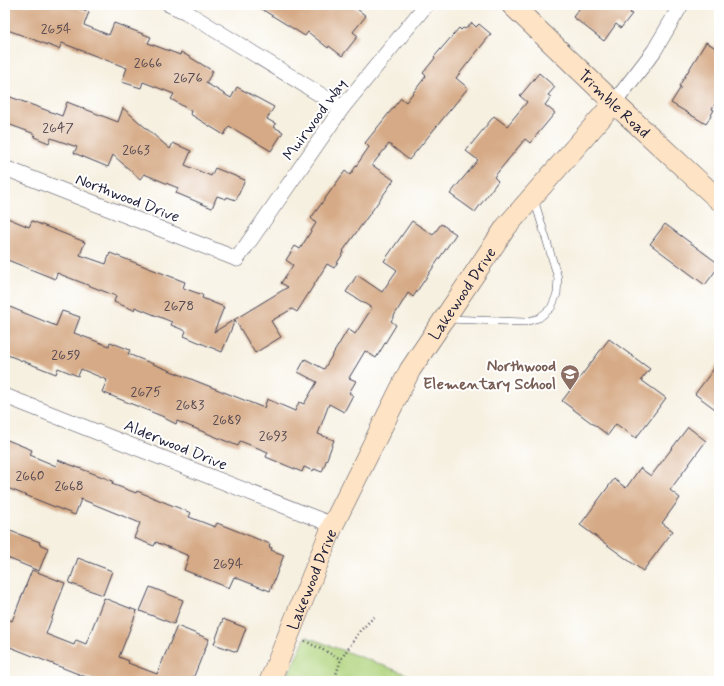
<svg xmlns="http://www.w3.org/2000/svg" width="724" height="686" font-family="Mynerve,sans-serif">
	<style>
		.green { fill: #afd37c; stroke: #687a5c }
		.building { fill: #d6aa86 }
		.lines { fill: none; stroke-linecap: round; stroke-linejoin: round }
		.lane-casing { stroke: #424154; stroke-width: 8 }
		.street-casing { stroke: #424154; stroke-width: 16 }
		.secondary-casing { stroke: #424154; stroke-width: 22 }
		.path { stroke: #424154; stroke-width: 2.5; stroke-dasharray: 1 3; stroke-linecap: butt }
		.lane { stroke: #fff; stroke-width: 7 }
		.street { stroke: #fff; stroke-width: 15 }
		.secondary { stroke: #fee4c5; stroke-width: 21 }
		.labels { text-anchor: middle; stroke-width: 4; stroke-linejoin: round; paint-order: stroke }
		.number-label { font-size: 14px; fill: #4f444e }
		.street-label { font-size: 16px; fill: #22223b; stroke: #fff }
		.education-label { font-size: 16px; font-weight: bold; fill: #785e54; stroke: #fff; text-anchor: end }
	</style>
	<rect width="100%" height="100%" fill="#fff"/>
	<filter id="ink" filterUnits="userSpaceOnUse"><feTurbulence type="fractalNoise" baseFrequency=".025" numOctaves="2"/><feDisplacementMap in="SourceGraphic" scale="8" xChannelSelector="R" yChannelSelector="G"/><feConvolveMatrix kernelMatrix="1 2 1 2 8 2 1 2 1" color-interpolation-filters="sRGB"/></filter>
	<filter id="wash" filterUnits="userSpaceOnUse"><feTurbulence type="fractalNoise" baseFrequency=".012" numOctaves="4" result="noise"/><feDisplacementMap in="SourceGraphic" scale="16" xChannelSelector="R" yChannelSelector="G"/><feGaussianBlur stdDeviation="0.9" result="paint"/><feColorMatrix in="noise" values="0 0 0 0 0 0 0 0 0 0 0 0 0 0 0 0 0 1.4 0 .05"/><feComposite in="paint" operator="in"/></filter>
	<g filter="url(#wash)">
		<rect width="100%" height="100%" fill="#f6f0e0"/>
		<polygon class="green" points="306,636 312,639 425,681 285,681"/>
		<g id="blocks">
			<g class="building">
				<polygon points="7,5 70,5 89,12 84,25 109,35 114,23 151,37 148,43 180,55 181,52 213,71 206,83 231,98 237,87 274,107 267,119 276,124 274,127 283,132 271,151 229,126 224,135 190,114 191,111 171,99 174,94 143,82 141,88 122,82 127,68 62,43 59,49 5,29 5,11"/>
				<polygon points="255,5 352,5 366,16 353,32 358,36 342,56 329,46 328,48 308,32 305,36"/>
				<polygon points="582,5 637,5 630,13 632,14 621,28 616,24 604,41 573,17"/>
				<polygon points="472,23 476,27 479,24 491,34 456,78 468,88 409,160 389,144 372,165 394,180 343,251 344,252 334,268 327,264 297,312 292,309 271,321 281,337 255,353 235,320 222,352 184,336 186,331 171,325 172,322 135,307 134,310 114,302 116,296 57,273 55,279 5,259 5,217 29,227 32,221 85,242 80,255 106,264 110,253 185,282 183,288 203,295 202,298 224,307 214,332 288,287 281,283 293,265 286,260 295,246 300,249 316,223 311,218 345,171 350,175 369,147 365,143 401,98 406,102 426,76 423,73 435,58 434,57 459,28 461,30 463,28 465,29"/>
				<polygon points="706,42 719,50 719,98 712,109 714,110 706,124 671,103 681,87 679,86"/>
				<polygon points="539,73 555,87 548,95 551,97 545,105 555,113 530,143 525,139 512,155 494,177 498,181 475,212 450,194 478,160 466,151 494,116 507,126 527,102 520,96"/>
				<polygon points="5,95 62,116 67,102 118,122 123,108 170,149 173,143 191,151 185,165 211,176 215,168 245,180 236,200 227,197 226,199 217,196 212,208 176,193 178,188 144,174 140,179 113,155 108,167 74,153 77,147 51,138 49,143 34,137 35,134 5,123"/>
				<polygon points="412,221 433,235 441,224 456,234 413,297 408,293 391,321 396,325 376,358 365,351 349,378 356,381 349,393 353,395 344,412 329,404 318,434 334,440 322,472 314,469 313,471 304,467 302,472 266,457 268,452 240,441 238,446 177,421 176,424 164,418 164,417 102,392 107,380 81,369 78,376 58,368 56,374 5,354 5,305 56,326 62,311 80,317 74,333 109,346 110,342 130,350 128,354 264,408 267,399 295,411 299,402 304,404 317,382 298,372 305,359 324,369 348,329 355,334 372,308 346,292 357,275 382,292 397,270 384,261"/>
				<polygon points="665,224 719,264 719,266 705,285 650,244"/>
				<polygon points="609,339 650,369 641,380 666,398 636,438 616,424 608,435 562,401"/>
				<polygon points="719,362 719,412 695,394"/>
				<polygon points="688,427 706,441 670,490 680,498 662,523 673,531 643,571 580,525 614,479 626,488 640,468 651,476"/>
				<polygon points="5,439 32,450 30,455 56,466 58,460 113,481 112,484 136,493 137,491 191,513 189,517 215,527 217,523 270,544 269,547 272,548 271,550 284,555 270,591 234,577 229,588 184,570 189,556 156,542 154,546 134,538 140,523 81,499 75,515 5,487"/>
				<polygon points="5,529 40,542 39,544 48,548 39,571 5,557"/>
				<polygon points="78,558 112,571 103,595 69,583"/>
				<polygon points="32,570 65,583 46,634 74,645 76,640 86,644 104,598 137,611 119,657 129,661 128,663 157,674 177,626 209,639 192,681 96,681 5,645 5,618 12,621"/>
				<polygon points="150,587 183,600 174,624 140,611"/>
				<polygon points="223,619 246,628 237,652 214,644"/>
			</g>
		</g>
	</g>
	<g filter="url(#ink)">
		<use href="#blocks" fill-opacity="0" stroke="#424154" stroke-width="1"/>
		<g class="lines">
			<defs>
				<polyline id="lane" points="447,319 525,322 539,318 551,308 557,294 558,278 534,199"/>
				<g id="street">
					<polyline points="170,5 186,12 342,108"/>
					<polyline points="614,103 654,51 681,5"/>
					<polyline points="5,168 237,259 342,108 426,5"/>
					<polyline points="5,396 333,525"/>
				</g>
				<g id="secondary">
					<path id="s1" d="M 512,5 L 614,103 L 719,200"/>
					<path id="s2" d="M 270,681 L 333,525 L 410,370 L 506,227 L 614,103"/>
				</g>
			</defs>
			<use href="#lane" class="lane-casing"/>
			<use href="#street" class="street-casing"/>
			<use href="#secondary" class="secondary-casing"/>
			<g class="path">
				<polyline points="305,641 341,659"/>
				<polyline points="334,681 341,659 360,631 376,615"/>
			</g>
			<use href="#lane" class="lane"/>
			<use href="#street" class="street"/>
			<use href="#secondary" class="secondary"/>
		</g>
	</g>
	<defs>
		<symbol id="school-pin" viewBox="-11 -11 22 30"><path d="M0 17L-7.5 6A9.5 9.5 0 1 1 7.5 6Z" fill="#8d6e63" stroke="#fff"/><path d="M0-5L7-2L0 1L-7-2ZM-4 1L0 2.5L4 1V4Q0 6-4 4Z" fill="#fff"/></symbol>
	</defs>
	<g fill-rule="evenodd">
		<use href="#school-pin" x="559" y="363" width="22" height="30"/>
	</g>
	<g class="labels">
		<g class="number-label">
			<text x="56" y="33">2654</text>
			<text x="148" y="67">2666</text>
			<text x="188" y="82">2676</text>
			<text x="58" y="132">2647</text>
			<text x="136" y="154">2663</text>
			<text x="179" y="310">2678</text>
			<text x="66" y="359">2659</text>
			<text x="146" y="396">2675</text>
			<text x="190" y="409">2683</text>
			<text x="227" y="424">2689</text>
			<text x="273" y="440">2693</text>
			<text x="30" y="480">2660</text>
			<text x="69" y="490">2668</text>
			<text x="228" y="568">2694</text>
		</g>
		<g class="street-label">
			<text dy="6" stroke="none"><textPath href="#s1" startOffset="142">Trimble Road</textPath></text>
			<text transform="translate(314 119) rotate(-54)" y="6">Muirwood Way</text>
			<text transform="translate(128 197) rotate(21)" y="6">Northwood Drive</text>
			<text dy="6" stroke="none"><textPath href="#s2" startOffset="434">Lakewood Drive</textPath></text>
			<text transform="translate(176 444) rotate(22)" y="6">Alderwood Drive</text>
			<text dy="6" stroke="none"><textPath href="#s2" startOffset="110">Lakewood Drive</textPath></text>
		</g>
		<g class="education-label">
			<text x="556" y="371">Northwood<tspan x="556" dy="18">Elementary School</tspan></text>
		</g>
	</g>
	<rect width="724" height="686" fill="none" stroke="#fff" stroke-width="20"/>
</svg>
